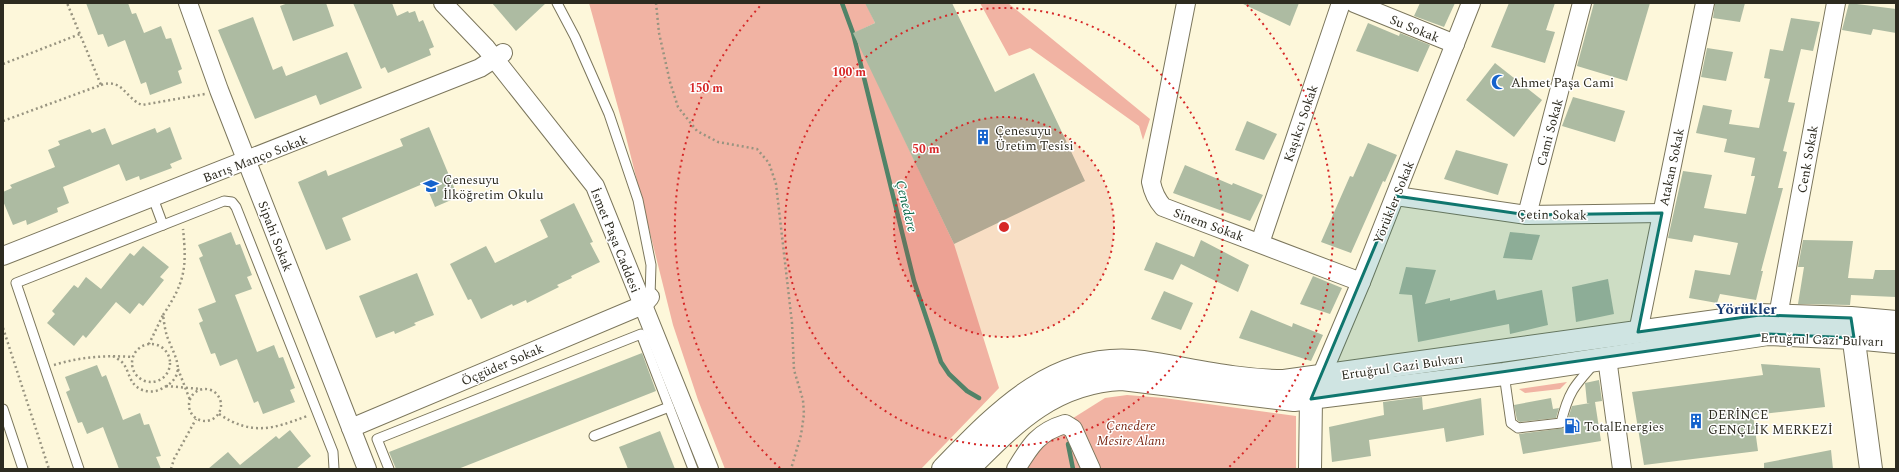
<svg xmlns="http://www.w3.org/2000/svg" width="1899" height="472" font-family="Spectral,serif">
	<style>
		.green { fill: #f1b3a3 }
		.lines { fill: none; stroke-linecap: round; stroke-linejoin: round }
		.stream { stroke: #518368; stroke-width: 4.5 }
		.building { fill: #adbba2 }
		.service-casing { stroke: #7b765c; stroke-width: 11 }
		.minor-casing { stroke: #7b765c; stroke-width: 20 }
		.tertiary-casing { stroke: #7b765c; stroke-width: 24 }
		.secondary-casing { stroke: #7b765c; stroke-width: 24 }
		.path { stroke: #989480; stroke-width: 2.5; stroke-dasharray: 2 3; stroke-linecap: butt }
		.service { stroke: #fff; stroke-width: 9 }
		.minor { stroke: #fff; stroke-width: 18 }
		.tertiary { stroke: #fff; stroke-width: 22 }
		.secondary { stroke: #fff; stroke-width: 22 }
		.marked { fill: #0f766e; fill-opacity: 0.2; stroke: #0f766e; stroke-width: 3; stroke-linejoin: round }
		.ring { fill: none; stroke: #d62828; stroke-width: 2; stroke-dasharray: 2 4 }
		.labels { text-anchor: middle; stroke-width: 3; stroke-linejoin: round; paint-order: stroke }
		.street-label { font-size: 13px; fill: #2d2b20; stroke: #fff }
		.poi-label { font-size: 13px; fill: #2d2b20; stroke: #fff; text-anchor: start }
		.park-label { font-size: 13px; font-style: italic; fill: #7b2814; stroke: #fff }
		.water-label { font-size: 14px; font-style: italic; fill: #086646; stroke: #fff }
		.quarter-label { font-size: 15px; font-weight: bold; fill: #183b70; stroke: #fff }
		.centre { fill: #d62828; stroke: #fff; stroke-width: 2 }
		.ring-label { font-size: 12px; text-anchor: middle; font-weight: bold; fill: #d62828; stroke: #fff; stroke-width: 3; stroke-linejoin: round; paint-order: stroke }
	</style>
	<rect width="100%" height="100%" fill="#fdf7da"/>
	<g class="green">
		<polygon points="589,3 866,3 875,23 854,33 954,244 999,388 921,469 725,469 698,400 673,325 624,129"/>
		<polygon points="980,3 1008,3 1150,119 1143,140 1139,126 1030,48 1009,56"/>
		<polygon points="1567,382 1560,389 1525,393 1519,389"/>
		<polygon points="1127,395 1164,398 1296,416 1296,469 1025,469 1045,440 1070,420 1105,398"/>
	</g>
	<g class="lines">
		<g class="stream">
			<polyline points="842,3 853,33 914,281 941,362 949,374 967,391 979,398"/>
			<polyline points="1068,444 1073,469"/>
		</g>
	</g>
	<g class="building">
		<polygon points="86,3 128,3 132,14 136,13 144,33 161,26 166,39 171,38 182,69 178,71 182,83 150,95 146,82 141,84 125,40 108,47 103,34 98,35"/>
		<polygon points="288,3 326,3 334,26 293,41 280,6"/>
		<polygon points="353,3 392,3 397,16 408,11 409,13 415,11 419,22 423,20 434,47 429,49 431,55 388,73 385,67 381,69"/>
		<polygon points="492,3 546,3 516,31"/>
		<polygon points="865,3 952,3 995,92 1034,73 1085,181 954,244 853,33 875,23"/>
		<polygon points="1241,3 1299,3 1290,26"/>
		<polygon points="1420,3 1455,3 1444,27 1414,16"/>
		<polygon points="1509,3 1555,3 1546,30 1555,32 1545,63 1491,47"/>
		<polygon points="1594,3 1650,3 1627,81 1577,66"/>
		<polygon points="1715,3 1745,3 1740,22 1713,18"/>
		<polygon points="1849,3 1896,9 1896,33 1873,29 1871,35 1842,30"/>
		<polygon points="253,17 273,70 282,66 286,76 347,52 362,88 320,105 316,95 255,119 218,30"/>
		<polygon points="1791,18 1820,22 1813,51 1801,49 1788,102 1795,103 1783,151 1787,152 1778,188 1783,188 1761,271 1763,271 1756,300 1720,294 1717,303 1689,298 1695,270 1730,275 1738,243 1694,235 1692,242 1668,238 1683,171 1712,175 1704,208 1746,214 1755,176 1751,176 1755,158 1724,152 1727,139 1696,133 1703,105 1732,110 1729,124 1759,128 1770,79 1764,78 1770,49 1783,51"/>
		<polygon points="1368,23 1399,36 1400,33 1430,45 1418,72 1356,51"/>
		<polygon points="1707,48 1733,52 1726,81 1701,77"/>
		<polygon points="1495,63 1542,100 1514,137 1466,100"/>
		<polygon points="1573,97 1625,111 1615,142 1562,126"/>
		<polygon points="1247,121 1277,134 1264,160 1235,150"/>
		<polygon points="170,127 182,159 170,164 172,168 140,180 139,176 126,181 119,164 63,187 69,203 57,208 58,212 27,225 26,220 13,225 3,201 3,192 12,188 10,185 55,167 48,150 60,145 58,141 90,129 92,133 105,128 112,145 155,128 157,133"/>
		<polygon points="429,127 458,197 435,207 425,183 342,218 351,240 326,250 298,182 326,170 328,176 403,146 400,139"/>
		<polygon points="1368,143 1397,155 1385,182 1383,181 1351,253 1321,242 1350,176 1353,177"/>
		<polygon points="1456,150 1508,164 1498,195 1444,179"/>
		<polygon points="1185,165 1232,185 1233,183 1263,195 1250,221 1173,193"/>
		<polygon points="574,203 593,242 590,243 600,262 571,276 572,278 557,285 559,287 527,303 526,300 513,306 512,304 481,319 471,299 468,300 450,264 486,246 495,263 548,237 540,220"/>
		<polygon points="231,232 236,245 240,244 252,275 247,277 252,289 235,295 257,352 274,345 279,358 283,357 295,388 290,390 295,402 263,414 258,401 254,403 237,359 220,366 215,353 211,354 199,323 203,321 198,309 216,302 199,258 203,256 198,245"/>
		<polygon points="1510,232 1540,235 1532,260 1503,258"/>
		<polygon points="1201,240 1249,265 1238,292 1181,264 1173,280 1144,270 1156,242 1194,257"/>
		<polygon points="1803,240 1853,241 1848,278 1873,279 1875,270 1896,270 1896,297 1851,295 1850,305 1798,304 1804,267 1798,267"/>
		<polygon points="143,246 169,267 160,277 164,280 143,306 139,303 130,314 116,302 86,338 83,335 74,346 47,323 55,314 52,311 74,285 78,288 86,277 101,289 130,253 134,256"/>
		<polygon points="1406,267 1436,270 1425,304 1450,298 1450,301 1495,290 1497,300 1542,290 1548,325 1510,334 1509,324 1418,342 1412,295 1399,294"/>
		<polygon points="417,273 434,315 414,323 416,325 395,334 394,331 376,338 359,296"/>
		<polygon points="1313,276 1342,288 1330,314 1300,304"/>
		<polygon points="1608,279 1614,314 1576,322 1572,287"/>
		<polygon points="1164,291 1193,303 1181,330 1151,319"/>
		<polygon points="1251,310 1292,327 1293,323 1323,335 1311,361 1239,338"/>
		<polygon points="642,353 656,391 458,469 396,469 389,452"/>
		<polygon points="1761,364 1820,368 1825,407 1753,415 1758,451 1644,465 1632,392 1763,375"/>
		<polygon points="97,365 102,377 106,375 123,420 140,413 144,425 149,424 161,456 156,457 161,469 119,469 103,427 87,434 82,422 78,423 66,392 70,390 65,377"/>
		<polygon points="1599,380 1602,401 1595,402 1601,441 1523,454 1519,434 1565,428 1572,406 1590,403 1587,403 1585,383"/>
		<polygon points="1422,397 1423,410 1481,398 1484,435 1446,442 1444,428 1369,440 1371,456 1332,462 1329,427 1384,415 1383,402"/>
		<polygon points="1551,398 1553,409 1559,408 1556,418 1520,422 1517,420 1514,405"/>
		<polygon points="290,430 311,456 296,469 208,469 228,452 240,465 276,436 279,439"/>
		<polygon points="660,431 675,469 628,469 619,447"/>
		<polygon points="1831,450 1833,469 1764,469 1764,463"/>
	</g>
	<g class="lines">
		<defs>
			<g id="service">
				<polyline points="557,3 575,37 609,114 638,200 651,265 650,296"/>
				<polyline points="153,198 163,225"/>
				<path d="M 1504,374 L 1511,423 L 1518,428 L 1561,423 C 1568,393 1574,386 1594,364"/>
				<polyline points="3,409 23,469"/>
				<polyline points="594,436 669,407"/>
				<polyline points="79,469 16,283 224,201 232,202 236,207 333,452 334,469"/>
				<polyline points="389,469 377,439 641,334 693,469"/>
			</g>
			<g id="minor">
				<polyline points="188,3 219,90 367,469"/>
				<polyline points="443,3 486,48 595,186 709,469"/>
				<path d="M 1186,3 L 1151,182 C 1153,192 1156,199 1163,207 L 1361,282"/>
				<polyline points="1354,3 1455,44"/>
				<polyline points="1396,196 1527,215 1662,213"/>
				<polyline points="1527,215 1582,3"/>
				<polyline points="1260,243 1341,3"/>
				<polyline points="3,256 480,68 503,53"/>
				<polyline points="1778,316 1836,3"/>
				<polyline points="1638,332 1705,3"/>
				<polyline points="1607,358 1622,469"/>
				<polyline points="1317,386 1361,282 1471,3"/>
				<polyline points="351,428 643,305 650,297"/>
				<path d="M 1016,469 C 1030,446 1038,432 1065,424 L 1073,429 L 1091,469"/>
			</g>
			<g id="tertiary">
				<polyline points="1851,319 1871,469"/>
				<polyline points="1310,469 1311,399"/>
			</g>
			<g id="secondary">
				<path d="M 943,469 C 998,412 1056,350 1143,362 C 1190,369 1236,381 1284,381 L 1760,315 L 1851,318 L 1896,322"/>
				<path d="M 968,469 C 1014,423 1053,382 1122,379 L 1294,400 L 1504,374 L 1768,334 L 1854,338 L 1896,342"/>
			</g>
		</defs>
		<use href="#service" class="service-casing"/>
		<use href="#minor" class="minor-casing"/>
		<use href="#tertiary" class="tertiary-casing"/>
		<use href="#secondary" class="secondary-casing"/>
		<g class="path">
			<polyline points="656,3 659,33 670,82 678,107 697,131 718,142 757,149 769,163 776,184 792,323 794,370 803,400 804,414 801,435 791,469"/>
			<polyline points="3,64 80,34"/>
			<path d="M 101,85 C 123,78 125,98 142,105 L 205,94"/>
			<polyline points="3,121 101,85 67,3"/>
			<path d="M 163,315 C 185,282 187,268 183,229"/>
			<polyline points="3,328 49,469"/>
			<circle cx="151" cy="363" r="19"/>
			<path d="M 113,356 C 116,358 120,360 123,363 C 129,371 129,381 137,387 C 143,392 154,393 161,389 C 190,375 174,356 167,336 C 165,330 164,322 163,315 L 149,344"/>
			<path d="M 54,365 C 80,357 105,355 132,357"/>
			<polyline points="178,369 190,400"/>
			<polyline points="166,386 201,389"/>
			<circle cx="205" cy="405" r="16"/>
			<path d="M 219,414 C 252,436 273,429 307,416"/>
			<polyline points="171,469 174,459 196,419"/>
		</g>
		<use href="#service" class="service"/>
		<use href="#minor" class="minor"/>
		<use href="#tertiary" class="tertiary"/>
		<use href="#secondary" class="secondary"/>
	</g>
	<path class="marked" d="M 1396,196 L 1527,215 L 1662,213 L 1638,332 L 1760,315 L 1851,318 L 1854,338 L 1768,334 L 1311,399 Z"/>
	<circle cx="1004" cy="227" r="110" fill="#d62828" fill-opacity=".12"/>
	<g class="ring">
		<circle cx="1004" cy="227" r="110"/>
		<circle cx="1004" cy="227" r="219"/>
		<path d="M780 468A329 329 0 0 1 761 5M1247 5A329 329 0 0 1 1228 468"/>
	</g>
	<defs>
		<symbol id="mosque-bare" viewBox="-9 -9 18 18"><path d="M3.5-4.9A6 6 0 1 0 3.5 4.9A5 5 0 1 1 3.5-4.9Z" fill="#1462cc" stroke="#fff" stroke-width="2.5" paint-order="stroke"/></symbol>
		<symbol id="building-bare" viewBox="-9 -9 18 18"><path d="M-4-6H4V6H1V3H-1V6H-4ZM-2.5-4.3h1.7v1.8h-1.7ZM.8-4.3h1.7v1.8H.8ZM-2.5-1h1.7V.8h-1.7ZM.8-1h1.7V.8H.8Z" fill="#1462cc" stroke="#fff" stroke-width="2.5" paint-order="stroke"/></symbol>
		<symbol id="school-bare" viewBox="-9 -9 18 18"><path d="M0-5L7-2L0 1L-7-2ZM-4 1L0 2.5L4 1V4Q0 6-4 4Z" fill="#1462cc" stroke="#fff" stroke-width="2.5" paint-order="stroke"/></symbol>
		<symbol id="fuel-bare" viewBox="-9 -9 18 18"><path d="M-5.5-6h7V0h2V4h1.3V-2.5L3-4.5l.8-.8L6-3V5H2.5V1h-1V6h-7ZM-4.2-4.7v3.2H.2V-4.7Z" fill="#1462cc" stroke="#fff" stroke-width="2.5" paint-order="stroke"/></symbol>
	</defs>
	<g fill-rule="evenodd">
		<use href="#mosque-bare" x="1488" y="71" width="22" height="22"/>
		<use href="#building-bare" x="972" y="126" width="22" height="22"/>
		<use href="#school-bare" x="420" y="175" width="22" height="22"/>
		<use href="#building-bare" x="1685" y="410" width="22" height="22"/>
		<use href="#fuel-bare" x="1561" y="415" width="22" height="22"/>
	</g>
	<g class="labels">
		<g class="street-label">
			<text transform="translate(1415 28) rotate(22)" y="5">Su Sokak</text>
			<text transform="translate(1300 123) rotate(-71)" y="5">Kaşıkcı Sokak</text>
			<text transform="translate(1549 132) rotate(-75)" y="5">Cami Sokak</text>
			<text transform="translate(255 158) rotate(-21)" y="5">Barış Manço Sokak</text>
			<text transform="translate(1807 159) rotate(-80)" y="5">Cenk Sokak</text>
			<text transform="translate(1671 167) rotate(-78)" y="5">Atakan Sokak</text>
			<text transform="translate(1393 202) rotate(-68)" y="5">Yörükler Sokak</text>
			<text transform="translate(1552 214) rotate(1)" y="5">Çetin Sokak</text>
			<text transform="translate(1209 224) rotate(20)" y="5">Sinem Sokak</text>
			<text transform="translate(276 236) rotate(69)" y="5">Sipahi Sokak</text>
			<text transform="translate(616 240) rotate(68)" y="5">İsmet Paşa Caddesi</text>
			<text transform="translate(1822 339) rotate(2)" y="5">Ertuğrul Gazi Bulvarı</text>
			<text transform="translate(502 364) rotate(-23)" y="5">Öçgüder Sokak</text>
			<text transform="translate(1402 366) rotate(-8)" y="5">Ertuğrul Gazi Bulvarı</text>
		</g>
		<g class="poi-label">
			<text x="1511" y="87">Ahmet Paşa Cami</text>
			<text x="995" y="135">Çenesuyu<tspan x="995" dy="15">Üretim Tesisi</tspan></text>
			<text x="443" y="184">Çenesuyu<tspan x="443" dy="15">İlköğretim Okulu</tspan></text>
			<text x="1708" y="419">DERİNCE<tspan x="1708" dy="15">GENÇLİK MERKEZİ</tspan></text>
			<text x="1584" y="431">TotalEnergies</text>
		</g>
		<g class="park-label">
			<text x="1131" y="430">Çenedere<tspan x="1131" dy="15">Mesire Alanı</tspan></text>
		</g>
		<g class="water-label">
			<text transform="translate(907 206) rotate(76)" y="5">Çenedere</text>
		</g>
		<g class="quarter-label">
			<text x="1746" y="314">Yörükler</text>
		</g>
	</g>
	<circle cx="1004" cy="227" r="6" class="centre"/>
	<g class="ring-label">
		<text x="849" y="76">100 m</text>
		<text x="706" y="92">150 m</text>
		<text x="926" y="153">50 m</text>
	</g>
	<rect width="1899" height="472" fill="none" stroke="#2d2b20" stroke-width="8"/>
</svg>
